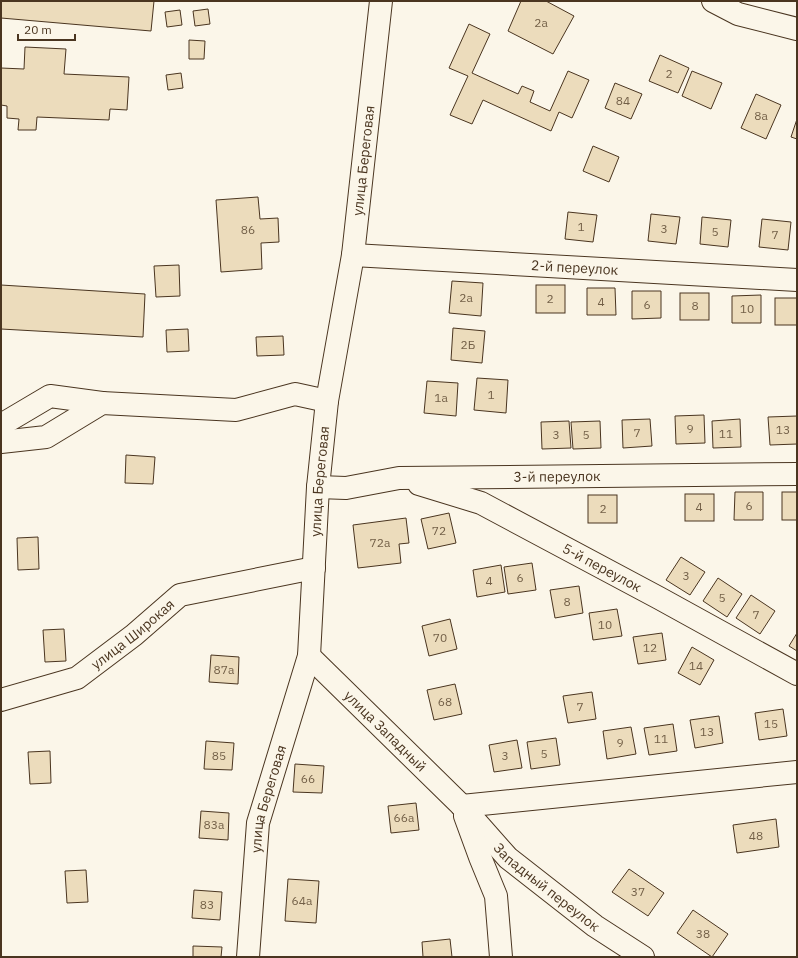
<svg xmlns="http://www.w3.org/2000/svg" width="798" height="958" font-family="'IBM Plex Sans',sans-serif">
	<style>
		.building { fill: #ecdcbc; stroke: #4a3520 }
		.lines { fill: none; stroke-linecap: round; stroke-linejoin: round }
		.minor-casing { stroke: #4a3520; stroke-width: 24 }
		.minor { stroke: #fbf6e9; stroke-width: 22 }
		.labels { text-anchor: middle; stroke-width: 3; stroke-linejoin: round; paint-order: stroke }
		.number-label { font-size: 12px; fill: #725f47 }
		.street-label { font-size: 14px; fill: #4a3520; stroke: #fbf6e9 }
	</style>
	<rect width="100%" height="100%" fill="#fbf6e9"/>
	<g class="building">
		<polygon points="1,1 154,1 151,31 1,18"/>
		<polygon points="521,1 546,1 574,16 553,54 508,31"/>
		<polygon points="208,9 210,24 195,26 193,11"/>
		<polygon points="180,10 182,25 167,27 165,12"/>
		<polygon points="469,24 490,34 472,73 518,94 522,86 534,91 530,102 550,111 568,71 589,80 572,118 559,112 551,131 483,100 472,124 450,115 468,76 449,68"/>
		<polygon points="189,40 205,41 204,59 189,59"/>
		<polygon points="25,47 66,49 64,74 129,77 127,110 110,109 109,120 37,117 36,130 18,130 19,119 7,118 7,106 1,105 1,68 24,69"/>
		<polygon points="660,55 689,68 678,93 649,81"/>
		<polygon points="692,71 722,83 711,109 682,96"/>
		<polygon points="181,73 183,88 168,90 166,75"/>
		<polygon points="615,83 642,94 631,119 605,108"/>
		<polygon points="756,94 781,105 766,139 741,128"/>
		<polygon points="797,119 797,139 791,137"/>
		<polygon points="593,146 619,157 609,182 583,171"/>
		<polygon points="258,197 260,219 278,218 279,242 261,243 262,269 221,272 216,200"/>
		<polygon points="568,212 597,215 593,242 565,239"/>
		<polygon points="651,214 680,217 676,244 648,241"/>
		<polygon points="702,217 731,220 728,247 700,244"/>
		<polygon points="762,219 791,222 788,250 759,247"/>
		<polygon points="179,265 180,296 156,297 154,266"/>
		<polygon points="452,281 483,283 481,316 449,313"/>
		<polygon points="1,285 145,294 143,337 1,329"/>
		<rect x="536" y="285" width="29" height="28"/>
		<polygon points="587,288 615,288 616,315 587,315"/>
		<polygon points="632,291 661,291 661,318 632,319"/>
		<rect x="680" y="293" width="29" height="27"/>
		<polygon points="761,295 761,323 732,323 732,296"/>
		<rect x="775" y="298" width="22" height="27"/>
		<polygon points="453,328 485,331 482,363 451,360"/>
		<polygon points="188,329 189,351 167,352 166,330"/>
		<polygon points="283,336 284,355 257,356 256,337"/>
		<polygon points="477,378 508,380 506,413 474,410"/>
		<polygon points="427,381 458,383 456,416 424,413"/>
		<polygon points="704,415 705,443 676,444 675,416"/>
		<polygon points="797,416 797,444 770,445 768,417"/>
		<polygon points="650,419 652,446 623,448 622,420"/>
		<polygon points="740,419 741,447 713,448 712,421"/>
		<polygon points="569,421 571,448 542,449 541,422"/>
		<polygon points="600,421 601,448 573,449 571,422"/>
		<polygon points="126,455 155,457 153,484 125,483"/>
		<polygon points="735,492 763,492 763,520 734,520"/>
		<rect x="782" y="492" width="15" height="28"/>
		<rect x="685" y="494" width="29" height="27"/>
		<rect x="588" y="495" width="29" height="28"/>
		<polygon points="449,513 456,543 428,549 421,519"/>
		<polygon points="406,518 409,543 399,544 401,563 358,568 353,525"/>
		<polygon points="38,537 39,569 18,570 17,538"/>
		<polygon points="681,557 705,572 690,595 666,580"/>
		<polygon points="532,563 536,590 508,594 504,567"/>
		<polygon points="501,565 505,592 477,597 473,570"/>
		<polygon points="718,578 742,594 727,617 703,601"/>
		<polygon points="579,586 583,613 555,618 550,590"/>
		<polygon points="751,595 775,611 760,634 736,618"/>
		<polygon points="617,609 622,636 593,640 589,613"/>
		<polygon points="450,619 457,649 429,656 422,626"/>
		<polygon points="64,629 66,661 45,662 43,630"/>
		<polygon points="662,633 666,660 638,664 633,637"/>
		<polygon points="797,633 797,651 789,646"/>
		<polygon points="692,647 714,660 700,685 678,673"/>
		<polygon points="211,655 239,657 238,684 209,682"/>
		<polygon points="455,684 462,714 434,720 427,690"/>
		<polygon points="592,692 596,719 568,723 563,696"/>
		<polygon points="783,709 787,736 759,740 755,713"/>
		<polygon points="719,716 723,743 695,748 690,720"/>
		<polygon points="673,724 677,751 649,755 644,728"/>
		<polygon points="631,727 636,754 607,759 603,731"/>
		<polygon points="556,738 560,765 531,769 527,742"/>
		<polygon points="517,740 522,768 494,772 489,745"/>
		<polygon points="206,741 234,743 232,770 204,769"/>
		<polygon points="50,751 51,783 30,784 28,752"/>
		<polygon points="295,764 324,766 322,793 293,792"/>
		<polygon points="416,803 419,830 391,833 388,806"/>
		<polygon points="201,811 229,813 228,840 199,838"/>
		<polygon points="776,819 779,847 737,853 733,825"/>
		<polygon points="629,869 664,893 648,916 612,892"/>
		<polygon points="86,870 88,902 67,903 65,871"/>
		<polygon points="288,879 319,881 316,923 285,921"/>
		<polygon points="194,890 222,892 220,920 192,918"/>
		<polygon points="693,910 728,934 712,957 677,933"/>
		<polygon points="450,939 452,957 423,957 422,942"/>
		<polygon points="193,946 222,947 221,957 193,957"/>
	</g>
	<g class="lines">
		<defs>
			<g id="minor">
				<polyline points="713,1 738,14 797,29"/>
				<path id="s1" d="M 353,255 L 797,280"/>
				<polyline points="1,425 50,396 102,403"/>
				<polyline points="1,442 46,437 102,403 236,410 295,394 327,401"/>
				<path id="s2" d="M 419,484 L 481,503 L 659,598 L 797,674"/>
				<path id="s3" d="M 318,487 L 346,488 L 399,478 L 797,474"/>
				<path id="s4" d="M 309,656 L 462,806 L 508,858 L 595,926 L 643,957"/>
				<path id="s5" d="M 1,700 L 77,678 L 134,635 L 180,595 L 314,568"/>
				<polyline points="462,806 797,772"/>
				<polyline points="465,816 480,857 496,896 501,957"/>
				<path id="s6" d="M 248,957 L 258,823 L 309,656 L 318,487 L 327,401 L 353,255 L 381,1"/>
			</g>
		</defs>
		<use href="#minor" class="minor-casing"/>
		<use href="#minor" class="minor"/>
	</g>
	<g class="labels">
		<g class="number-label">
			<text x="541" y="27">2а</text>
			<text x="669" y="78">2</text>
			<text x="623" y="105">84</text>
			<text x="761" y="120">8а</text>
			<text x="581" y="231">1</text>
			<text x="664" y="233">3</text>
			<text x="248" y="234">86</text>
			<text x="715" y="236">5</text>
			<text x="775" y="239">7</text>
			<text x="466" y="302">2а</text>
			<text x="550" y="303">2</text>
			<text x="601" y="306">4</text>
			<text x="647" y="309">6</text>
			<text x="695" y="310">8</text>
			<text x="747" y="313">10</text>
			<text x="468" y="349">2Б</text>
			<text x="491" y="399">1</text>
			<text x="441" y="402">1а</text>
			<text x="690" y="433">9</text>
			<text x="783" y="434">13</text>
			<text x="637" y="437">7</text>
			<text x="726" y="438">11</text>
			<text x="556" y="439">3</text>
			<text x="586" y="439">5</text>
			<text x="749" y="510">6</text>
			<text x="699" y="511">4</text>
			<text x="603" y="513">2</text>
			<text x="439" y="535">72</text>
			<text x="380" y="547">72а</text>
			<text x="686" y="580">3</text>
			<text x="520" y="582">6</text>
			<text x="489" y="585">4</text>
			<text x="722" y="602">5</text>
			<text x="567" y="606">8</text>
			<text x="756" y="619">7</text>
			<text x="605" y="629">10</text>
			<text x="440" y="642">70</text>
			<text x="650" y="652">12</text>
			<text x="696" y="670">14</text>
			<text x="224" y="674">87а</text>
			<text x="445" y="706">68</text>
			<text x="580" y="711">7</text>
			<text x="771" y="728">15</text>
			<text x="707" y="736">13</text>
			<text x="661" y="743">11</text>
			<text x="620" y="747">9</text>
			<text x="544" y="758">5</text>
			<text x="219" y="760">85</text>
			<text x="505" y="760">3</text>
			<text x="308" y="783">66</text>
			<text x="404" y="822">66а</text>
			<text x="214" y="829">83а</text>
			<text x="756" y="840">48</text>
			<text x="638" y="896">37</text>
			<text x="302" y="905">64а</text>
			<text x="207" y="909">83</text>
			<text x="703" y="938">38</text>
		</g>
		<g class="street-label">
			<text dy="5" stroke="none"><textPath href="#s6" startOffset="808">улица Береговая</textPath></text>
			<text dy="5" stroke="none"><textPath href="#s1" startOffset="222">2-й переулок</textPath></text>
			<text dy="5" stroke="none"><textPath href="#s3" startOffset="240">3-й переулок</textPath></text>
			<text dy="5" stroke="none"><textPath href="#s6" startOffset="484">улица Береговая</textPath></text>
			<text dy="5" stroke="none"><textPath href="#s2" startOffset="202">5-й переулок</textPath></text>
			<text dy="5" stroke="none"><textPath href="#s5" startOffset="150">улица Широкая</textPath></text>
			<text dy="5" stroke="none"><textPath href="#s4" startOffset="107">улица Западный</textPath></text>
			<text dy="5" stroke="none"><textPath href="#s6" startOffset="160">улица Береговая</textPath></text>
			<text dy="5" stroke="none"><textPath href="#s4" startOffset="332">Западный переулок</textPath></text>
		</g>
	</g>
	<rect width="798" height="958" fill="none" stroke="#4a3520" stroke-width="4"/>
	<path d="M18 34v6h57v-6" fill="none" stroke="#4a3520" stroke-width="2"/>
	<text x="24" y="34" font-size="12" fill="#4a3520" stroke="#fbf6e9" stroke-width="3" paint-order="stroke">20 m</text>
</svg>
